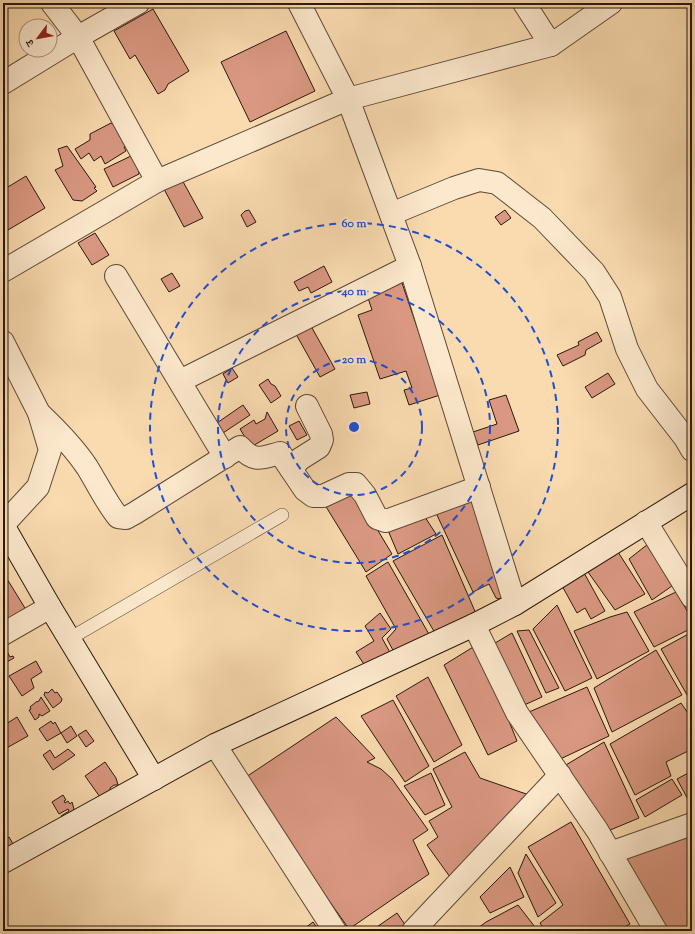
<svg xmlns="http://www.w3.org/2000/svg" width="695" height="934" font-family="'Sorts Mill Goudy','Noto Serif Devanagari',serif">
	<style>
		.building { fill: #da9882; stroke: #2a1809 }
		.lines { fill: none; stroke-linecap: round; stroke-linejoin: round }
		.lane-casing { stroke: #5e4933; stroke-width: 14 }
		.street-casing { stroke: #5e4933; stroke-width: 24 }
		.secondary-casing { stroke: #2a1809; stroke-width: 24 }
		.lane { stroke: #fce8cc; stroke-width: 13 }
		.street { stroke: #fce8cc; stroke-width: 22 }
		.secondary { stroke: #fce8cc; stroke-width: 22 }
		.ring { fill: none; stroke: #1d4ed8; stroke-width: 2; stroke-dasharray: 7 5 }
		.centre { fill: #1d4ed8; stroke: #fce8cc; stroke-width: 2 }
		.ring-label { font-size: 12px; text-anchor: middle; font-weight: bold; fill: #1d4ed8; stroke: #fce8cc; stroke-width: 4; stroke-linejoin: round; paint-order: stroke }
	</style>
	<rect width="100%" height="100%" fill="#fadbb0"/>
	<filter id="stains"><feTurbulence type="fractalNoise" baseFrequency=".005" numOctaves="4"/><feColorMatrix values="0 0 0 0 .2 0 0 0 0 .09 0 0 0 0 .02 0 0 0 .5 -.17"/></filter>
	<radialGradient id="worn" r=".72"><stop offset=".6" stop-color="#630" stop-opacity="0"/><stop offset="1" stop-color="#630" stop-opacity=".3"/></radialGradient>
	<g class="building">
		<polygon points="153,9 189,71 168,84 165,90 158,94 135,55 130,59 114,31"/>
		<polygon points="286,31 315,91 250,122 221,62"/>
		<polygon points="111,123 115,125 129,144 124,147 126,151 105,164 101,156 94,161 89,153 81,159 75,149 90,140 90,134"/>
		<polygon points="67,146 96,187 94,188 97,191 82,201 73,200 55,170 63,166 58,149"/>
		<polygon points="131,156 138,162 139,174 113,187 104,169"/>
		<polygon points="26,176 45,208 3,233 3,190"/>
		<polygon points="181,178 203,218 184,227 164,189"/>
		<polygon points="249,210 256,222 247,227 241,215 245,211"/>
		<polygon points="505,210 511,218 501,225 495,217"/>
		<polygon points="95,233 109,255 92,265 78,243"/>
		<polygon points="324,266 332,282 311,293 308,287 299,291 294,282"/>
		<polygon points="172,273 180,286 169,292 161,279"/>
		<polygon points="400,277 440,395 409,405 404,390 412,388 406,371 380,379 358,315 372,310 365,289"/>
		<polygon points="307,319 335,369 320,377 292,327"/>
		<polygon points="597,332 602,341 586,350 585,355 563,366 557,355 579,345 578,342"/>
		<polygon points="232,368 238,377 228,383 223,374"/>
		<polygon points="608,373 615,384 592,398 585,387"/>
		<polygon points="268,379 271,384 275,386 281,396 271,403 259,385"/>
		<polygon points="367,392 370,404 354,408 350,395"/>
		<polygon points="506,395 519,431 478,445 473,432 497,424 489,400"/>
		<polygon points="243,405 250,415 220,435 214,425"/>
		<polygon points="267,412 278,431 251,447 240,429 254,420 256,424 265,419"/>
		<polygon points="299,421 307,435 297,440 289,426"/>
		<polygon points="353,489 392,554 366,572 325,505"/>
		<polygon points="472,497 508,601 496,598 489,584 473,592 436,513"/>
		<polygon points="423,514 436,534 398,554 387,528"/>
		<polygon points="442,535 477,616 435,633 393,561"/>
		<polygon points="648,544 672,586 652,600 629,559"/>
		<polygon points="618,552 645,594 615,610 588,572"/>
		<polygon points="388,562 430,636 395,654 387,639 396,629 366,576"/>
		<polygon points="583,571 605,611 591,619 585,608 577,613 561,584"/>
		<polygon points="4,574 28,613 3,628 3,575"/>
		<polygon points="676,592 692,619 692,628 654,647 634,612"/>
		<polygon points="557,605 592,678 565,691 533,629"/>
		<polygon points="627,612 649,651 597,679 574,631 610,617"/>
		<polygon points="380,613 391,629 382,638 392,656 367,669 356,652 374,641 365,626"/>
		<polygon points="529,630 559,688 546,693 517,631"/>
		<polygon points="692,632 692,702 691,702 661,649"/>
		<polygon points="512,633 542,697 522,706 490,646"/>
		<polygon points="3,644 10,657 13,656 14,658 3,664"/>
		<polygon points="478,644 517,741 488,755 444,665"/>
		<polygon points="656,650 682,695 612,732 594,688"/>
		<polygon points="36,661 42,672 31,679 34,688 22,696 9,676"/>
		<polygon points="428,677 462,745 434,762 396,696"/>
		<polygon points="587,687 609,736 556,761 529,712"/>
		<polygon points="52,689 55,693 57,692 62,699 61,702 53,708 44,695 45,692 48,693"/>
		<polygon points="41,697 50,711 42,716 39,714 39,717 35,720 29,710 31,709 30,707 36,702 39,701"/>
		<polygon points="393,700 429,766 405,782 361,716"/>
		<polygon points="681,703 692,719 692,749 666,762 671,776 635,795 610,744"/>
		<polygon points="17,717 28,736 3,750 3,726"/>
		<polygon points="336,717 375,758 367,762 381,769 392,779 428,830 413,840 429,874 349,929 243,779"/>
		<polygon points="51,721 53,724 55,722 61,733 47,741 39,729"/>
		<polygon points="71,726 77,736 67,743 61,733"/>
		<polygon points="86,730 94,741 86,747 78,735"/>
		<polygon points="604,742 639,818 603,833 561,768"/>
		<polygon points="68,749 75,755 53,770 43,755 50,750 55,758"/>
		<polygon points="465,752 480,778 532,796 450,877 427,845 438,837 429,821 452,807 433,769"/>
		<polygon points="105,762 116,778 118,785 114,785 110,788 110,790 100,797 85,776"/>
		<polygon points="692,771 692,807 677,779"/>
		<polygon points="431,773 445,805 425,815 404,786"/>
		<polygon points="672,779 682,795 645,817 636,800"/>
		<polygon points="3,787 7,795 3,798"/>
		<polygon points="63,795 66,800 64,801 65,803 68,801 70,804 72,802 74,809 73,811 74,812 66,824 61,816 69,811 68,809 59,814 52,802"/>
		<polygon points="571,822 630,924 617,931 545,931 540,923 563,905 528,847"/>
		<polygon points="692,831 692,931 664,931 624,859"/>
		<polygon points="9,837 13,844 6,848 3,844 3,841"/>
		<polygon points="526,854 556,903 538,917 518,873"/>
		<polygon points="510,867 524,897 490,913 480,897"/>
		<polygon points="518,905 538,931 474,931 486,922"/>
		<polygon points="397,913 406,926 402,931 371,931"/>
		<polygon points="313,922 319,931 301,931"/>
	</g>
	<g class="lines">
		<defs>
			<polyline id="lane" points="69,639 282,515"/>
			<g id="street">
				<polyline points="52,3 78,37 157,181"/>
				<polyline points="299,3 348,99 410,266 515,604"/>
				<polyline points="524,3 551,45"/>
				<polyline points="3,83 78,37 138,3"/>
				<polyline points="391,214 454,188 479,180 497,183 542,218 594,272 610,297 627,349 647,389 685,438 692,450"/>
				<polyline points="3,271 157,181 348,99 551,45 611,3"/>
				<polyline points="116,276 225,457"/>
				<polyline points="3,342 39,413 50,450 38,487 3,525"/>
				<polyline points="180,381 410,266"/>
				<path d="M 39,413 C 57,430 73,446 87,467 C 97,483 106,502 118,517 L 126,518 L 135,513 L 240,447 C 255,463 261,458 280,453 L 305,490 L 313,496 L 323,496 L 349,484 L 356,484 L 365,495 L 377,518 L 386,521 L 479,487"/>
				<polyline points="291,469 300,459 319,447 322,440 321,434 307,406"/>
				<polyline points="646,522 692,597"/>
				<polyline points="474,625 517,713 597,830 656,931"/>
				<polyline points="3,634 50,607"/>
				<polyline points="215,745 335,931"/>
				<polyline points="610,853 692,824"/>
				<polyline points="413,931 560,775"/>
			</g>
			<g id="secondary">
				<polyline points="3,525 50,607 154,779"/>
				<polyline points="3,862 215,745 474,625 515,604 692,494"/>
			</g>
		</defs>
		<use href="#lane" class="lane-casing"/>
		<use href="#street" class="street-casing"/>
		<use href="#secondary" class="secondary-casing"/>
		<use href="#lane" class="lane"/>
		<use href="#street" class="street"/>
		<use href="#secondary" class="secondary"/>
	</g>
	<g class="ring">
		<circle cx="354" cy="427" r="68"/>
		<circle cx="354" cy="427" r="136"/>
		<circle cx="354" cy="427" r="204"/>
	</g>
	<circle cx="354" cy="427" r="6" class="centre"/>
	<g class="ring-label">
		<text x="354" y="227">60 m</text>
		<text x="354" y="295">40 m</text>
		<text x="354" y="363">20 m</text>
	</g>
	<rect width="695" height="934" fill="none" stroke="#fadbb0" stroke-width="16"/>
	<rect x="4" y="4" width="687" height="926" fill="none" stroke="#2a1809" stroke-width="2"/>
	<rect x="8" y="8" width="679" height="918" fill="none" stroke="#2a1809"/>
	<g transform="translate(38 38) rotate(238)"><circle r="19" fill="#fce8cc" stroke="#a8957e"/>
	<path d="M0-3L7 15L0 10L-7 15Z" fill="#8f2418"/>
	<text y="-6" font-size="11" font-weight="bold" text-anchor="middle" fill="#2a1809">उ</text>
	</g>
	<rect width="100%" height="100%" filter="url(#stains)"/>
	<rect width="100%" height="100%" fill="url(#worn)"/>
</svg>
